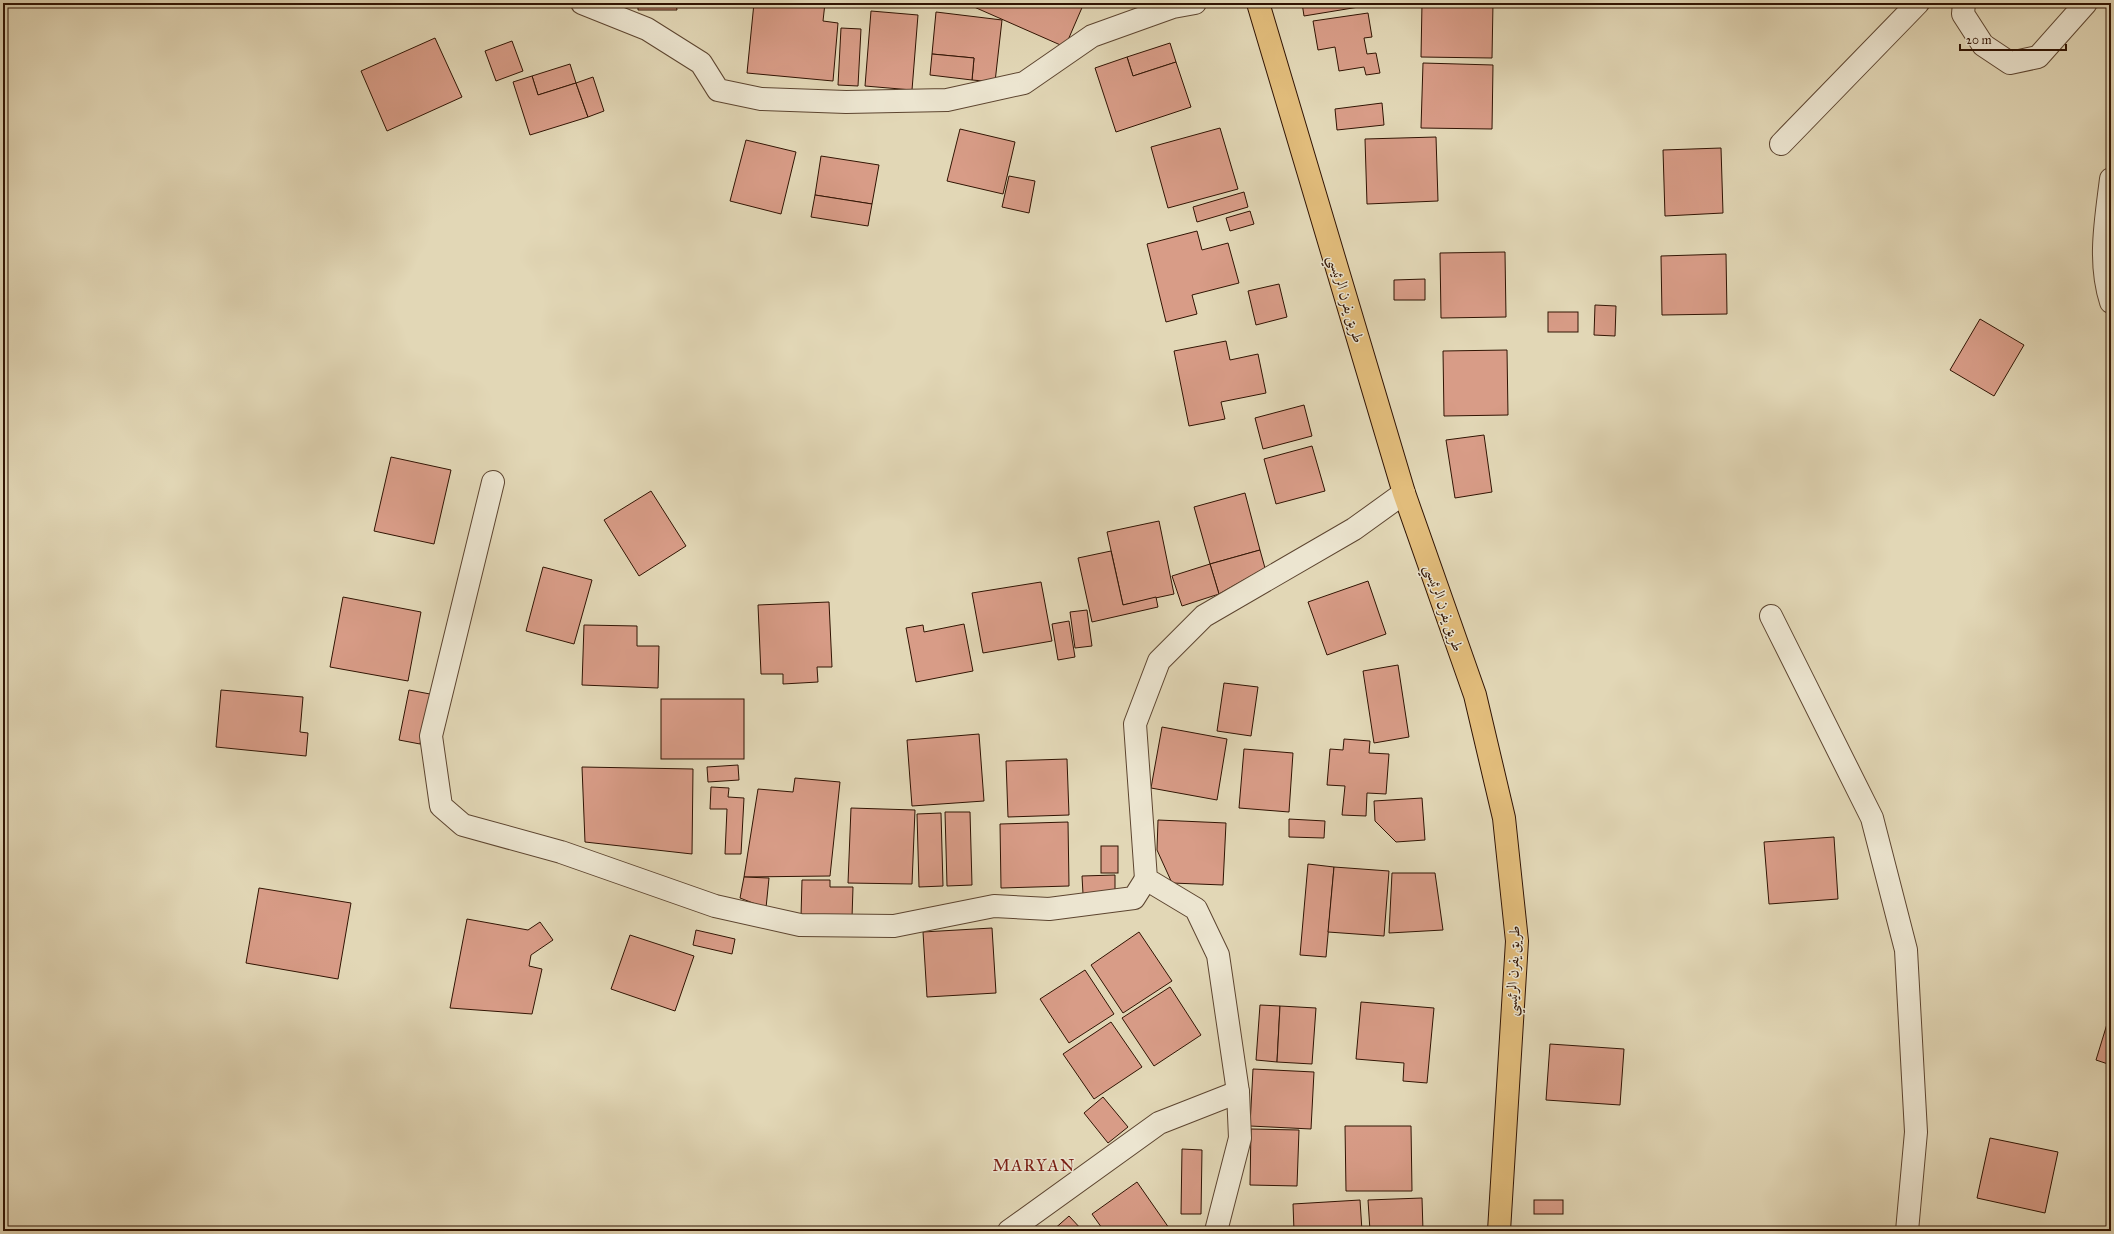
<svg xmlns="http://www.w3.org/2000/svg" width="2114" height="1234" font-family="'IM FELL Great Primer',Amiri,serif">
	<style>
		.building { fill: #d89c87; stroke: #311403 }
		.lines { fill: none; stroke-linecap: round; stroke-linejoin: round }
		.minor-casing { stroke: #5d4530; stroke-width: 24 }
		.primary-casing { stroke: #311403; stroke-width: 24 }
		.minor { stroke: #ece5d0; stroke-width: 22 }
		.primary { stroke: #e1bc7b; stroke-width: 22 }
		.labels { text-anchor: middle; stroke-width: 3; stroke-linejoin: round; paint-order: stroke }
		.street-label { font-size: 15px; fill: #311403; stroke: #ece5d0 }
		.quarter-label { font-size: 17px; letter-spacing: 1px; fill: #7a1f14; stroke: #ece5d0 }
	</style>
	<rect width="100%" height="100%" fill="#e2d7b6"/>
	<filter id="stains"><feTurbulence type="fractalNoise" baseFrequency=".005" numOctaves="4"/><feColorMatrix values="0 0 0 0 .2 0 0 0 0 .09 0 0 0 0 .02 0 0 0 .5 -.17"/></filter>
	<radialGradient id="worn" r=".72"><stop offset=".6" stop-color="#630" stop-opacity="0"/><stop offset="1" stop-color="#630" stop-opacity=".3"/></radialGradient>
	<g class="building">
		<polygon points="638,3 676,3 677,10 638,10"/>
		<polygon points="754,3 825,3 823,21 838,23 833,81 747,73"/>
		<polygon points="965,3 1084,3 1065,47"/>
		<polygon points="1302,3 1370,3 1371,5 1304,16"/>
		<polygon points="1422,3 1493,3 1492,58 1421,57"/>
		<polygon points="871,11 918,15 912,90 865,86"/>
		<polygon points="936,12 1002,20 995,82 972,80 974,58 932,54"/>
		<polygon points="1368,13 1372,37 1364,38 1367,54 1376,53 1380,73 1366,75 1364,67 1339,71 1335,47 1318,50 1313,21"/>
		<polygon points="841,28 861,29 858,86 838,85"/>
		<polygon points="435,38 462,97 387,131 361,71"/>
		<polygon points="512,41 523,71 496,81 485,51"/>
		<polygon points="1170,43 1176,62 1133,76 1127,57"/>
		<polygon points="932,54 974,58 972,80 930,75"/>
		<polygon points="1127,57 1133,76 1176,62 1191,107 1116,132 1095,68"/>
		<polygon points="1423,63 1493,65 1492,129 1421,128"/>
		<polygon points="570,64 576,83 538,95 532,76"/>
		<polygon points="532,76 538,95 576,83 588,117 530,135 513,82"/>
		<polygon points="593,77 604,111 588,117 576,83"/>
		<polygon points="1382,103 1384,125 1337,130 1335,109"/>
		<polygon points="1220,128 1238,189 1168,208 1151,147"/>
		<polygon points="960,129 1015,142 1003,194 947,181"/>
		<polygon points="1436,137 1438,201 1367,204 1365,139"/>
		<polygon points="746,140 796,152 781,214 730,201"/>
		<polygon points="1721,148 1723,213 1665,216 1663,150"/>
		<polygon points="821,156 879,165 872,204 815,195"/>
		<polygon points="1009,176 1035,181 1029,213 1002,207"/>
		<polygon points="1244,192 1248,207 1197,222 1193,207"/>
		<polygon points="815,195 872,204 868,226 811,217"/>
		<polygon points="1250,211 1254,224 1230,231 1226,218"/>
		<polygon points="1197,231 1202,250 1228,243 1239,283 1192,295 1197,314 1166,322 1147,244"/>
		<polygon points="1505,252 1506,317 1441,318 1440,253"/>
		<polygon points="1726,254 1727,314 1662,315 1661,256"/>
		<polygon points="1425,279 1425,300 1394,300 1394,280"/>
		<polygon points="1279,284 1287,317 1256,325 1248,291"/>
		<polygon points="1595,305 1616,306 1615,336 1594,335"/>
		<rect x="1548" y="312" width="30" height="20"/>
		<polygon points="1980,319 2024,345 1994,396 1950,370"/>
		<polygon points="1226,341 1230,360 1258,354 1266,393 1221,402 1225,419 1189,426 1174,351"/>
		<polygon points="1507,350 1508,415 1444,416 1443,351"/>
		<polygon points="1304,405 1312,436 1263,449 1255,418"/>
		<polygon points="1484,435 1492,492 1455,498 1446,440"/>
		<polygon points="1312,446 1325,491 1276,504 1264,459"/>
		<polygon points="391,457 451,470 434,544 374,531"/>
		<polygon points="651,491 686,546 639,576 604,520"/>
		<polygon points="1245,493 1260,550 1210,564 1194,507"/>
		<polygon points="1159,521 1174,594 1123,605 1107,532"/>
		<polygon points="1260,550 1265,568 1219,594 1210,564"/>
		<polygon points="1111,551 1123,605 1156,597 1158,607 1092,622 1078,558"/>
		<polygon points="1210,564 1219,594 1182,606 1172,576"/>
		<polygon points="543,567 592,580 574,644 526,631"/>
		<polygon points="1368,581 1386,634 1327,655 1308,602"/>
		<polygon points="1041,582 1052,641 983,653 972,593"/>
		<polygon points="343,597 421,612 408,681 330,667"/>
		<polygon points="829,602 832,667 817,667 818,682 783,684 783,674 761,674 758,605"/>
		<polygon points="1087,610 1092,646 1075,648 1070,612"/>
		<polygon points="1069,621 1075,657 1058,660 1052,624"/>
		<polygon points="964,624 973,671 916,682 906,628 923,625 924,632"/>
		<polygon points="584,625 637,626 637,646 659,646 658,688 582,685"/>
		<polygon points="1398,665 1409,737 1374,743 1363,671"/>
		<polygon points="1224,683 1258,687 1251,736 1217,731"/>
		<polygon points="221,690 303,697 300,732 308,733 306,756 216,747"/>
		<polygon points="409,690 430,694 420,744 399,740"/>
		<rect x="661" y="699" width="83" height="60"/>
		<polygon points="1162,727 1227,739 1217,800 1151,788"/>
		<polygon points="979,734 984,801 912,806 907,740"/>
		<polygon points="1344,739 1370,741 1369,753 1389,754 1386,794 1367,793 1366,816 1342,815 1345,786 1327,785 1330,749 1343,750"/>
		<polygon points="1244,749 1293,753 1289,812 1239,808"/>
		<polygon points="1067,759 1069,815 1008,817 1006,761"/>
		<polygon points="738,765 739,780 708,782 707,767"/>
		<polygon points="582,767 693,769 692,854 585,842"/>
		<polygon points="795,778 840,782 830,876 744,877 758,789 793,792"/>
		<polygon points="711,787 729,788 728,797 744,798 741,854 725,854 727,809 710,809"/>
		<polygon points="1422,798 1425,840 1396,842 1375,821 1374,801"/>
		<polygon points="851,808 915,810 912,884 848,883"/>
		<polygon points="945,812 970,812 972,885 947,886"/>
		<polygon points="941,813 943,886 919,887 917,814"/>
		<polygon points="1289,819 1325,821 1324,838 1289,837"/>
		<polygon points="1158,820 1226,823 1223,885 1172,883 1157,850"/>
		<polygon points="1068,822 1069,886 1001,888 1000,824"/>
		<polygon points="1834,837 1838,899 1769,904 1764,842"/>
		<rect x="1101" y="846" width="17" height="27"/>
		<polygon points="1308,864 1334,867 1326,957 1300,955"/>
		<polygon points="1334,867 1389,871 1384,936 1328,932"/>
		<polygon points="1392,873 1435,873 1443,930 1389,933"/>
		<polygon points="1115,875 1115,894 1083,894 1082,876"/>
		<polygon points="744,877 769,878 766,908 740,898"/>
		<polygon points="802,880 830,880 830,887 853,887 852,918 801,917"/>
		<polygon points="259,888 351,903 338,979 246,963"/>
		<polygon points="467,919 528,930 540,922 553,940 531,955 529,966 542,969 532,1014 450,1008"/>
		<polygon points="992,928 996,993 927,997 923,932"/>
		<polygon points="696,930 735,939 732,954 693,945"/>
		<polygon points="1139,932 1172,981 1123,1013 1091,965"/>
		<polygon points="630,935 694,956 675,1011 611,989"/>
		<polygon points="1085,970 1114,1014 1069,1043 1040,999"/>
		<polygon points="1170,987 1201,1035 1154,1066 1122,1018"/>
		<polygon points="1361,1002 1434,1008 1427,1083 1403,1081 1404,1063 1356,1059"/>
		<polygon points="1260,1005 1280,1006 1277,1062 1256,1060"/>
		<polygon points="1280,1006 1316,1008 1312,1064 1277,1062"/>
		<polygon points="2111,1011 2111,1065 2096,1060"/>
		<polygon points="1111,1022 1142,1067 1094,1099 1063,1054"/>
		<polygon points="1550,1044 1624,1049 1620,1105 1546,1100"/>
		<polygon points="1253,1069 1314,1072 1311,1129 1250,1126"/>
		<polygon points="1103,1097 1128,1127 1108,1143 1084,1113"/>
		<polygon points="1345,1126 1411,1126 1412,1191 1346,1191"/>
		<polygon points="1251,1129 1299,1130 1297,1186 1250,1185"/>
		<polygon points="1990,1138 2058,1152 2045,1213 1977,1198"/>
		<polygon points="1182,1149 1202,1150 1201,1214 1181,1214"/>
		<polygon points="1137,1182 1169,1228 1166,1231 1104,1231 1092,1214"/>
		<polygon points="1422,1198 1423,1231 1370,1231 1368,1200"/>
		<polygon points="1360,1200 1362,1231 1294,1231 1293,1204"/>
		<rect x="1534" y="1200" width="29" height="14"/>
		<polygon points="1069,1216 1083,1231 1052,1231"/>
	</g>
	<g class="lines">
		<defs>
			<g id="minor">
				<polyline points="582,3 647,29 701,63 718,90 761,99 846,102 947,100 1024,83 1092,36 1173,7 1195,3"/>
				<polyline points="1964,3 1963,14 1983,45 2010,63 2038,57 2086,3"/>
				<polyline points="1781,144 1918,3"/>
				<path d="M 2111,179 C 2106,220 2098,262 2111,302"/>
				<polyline points="493,482 431,736 441,806 463,825 561,852 715,906 800,925 894,926 994,906 1049,909 1134,898 1146,879"/>
				<polyline points="1771,616 1872,818 1906,950 1916,1132 1907,1231"/>
				<polyline points="1009,1231 1159,1123 1238,1092"/>
				<polyline points="1216,1231 1240,1138 1238,1092 1218,955 1196,909 1146,879 1135,724 1159,661 1204,616 1354,529 1404,493"/>
			</g>
			<polyline id="primary" points="1258,3 1404,493 1475,695 1504,818 1517,941 1499,1231"/>
		</defs>
		<use href="#minor" class="minor-casing"/>
		<use href="#primary" class="primary-casing"/>
		<use href="#minor" class="minor"/>
		<use href="#primary" class="primary"/>
	</g>
	<g class="labels">
		<g class="street-label">
			<text transform="translate(1346 299) rotate(73)" y="5">طريق يفرن الرئيسي</text>
			<text transform="translate(1444 608) rotate(71)" y="5">طريق يفرن الرئيسي</text>
			<text transform="translate(1513 971) rotate(-88)" y="5">طريق يفرن الرئيسي</text>
		</g>
		<g class="quarter-label">
			<text x="1034" y="1171">MARYAN</text>
		</g>
	</g>
	<rect width="2114" height="1234" fill="none" stroke="#e2d7b6" stroke-width="16"/>
	<rect x="4" y="4" width="2106" height="1226" fill="none" stroke="#311403" stroke-width="2"/>
	<rect x="8" y="8" width="2098" height="1218" fill="none" stroke="#311403"/>
	<path d="M1960 44v6h106v-6" fill="none" stroke="#311403" stroke-width="2"/>
	<text x="1966" y="44" font-size="12" fill="#311403" stroke="#ece5d0" stroke-width="3" paint-order="stroke">20 m</text>
	<rect width="100%" height="100%" filter="url(#stains)"/>
	<rect width="100%" height="100%" fill="url(#worn)"/>
</svg>
